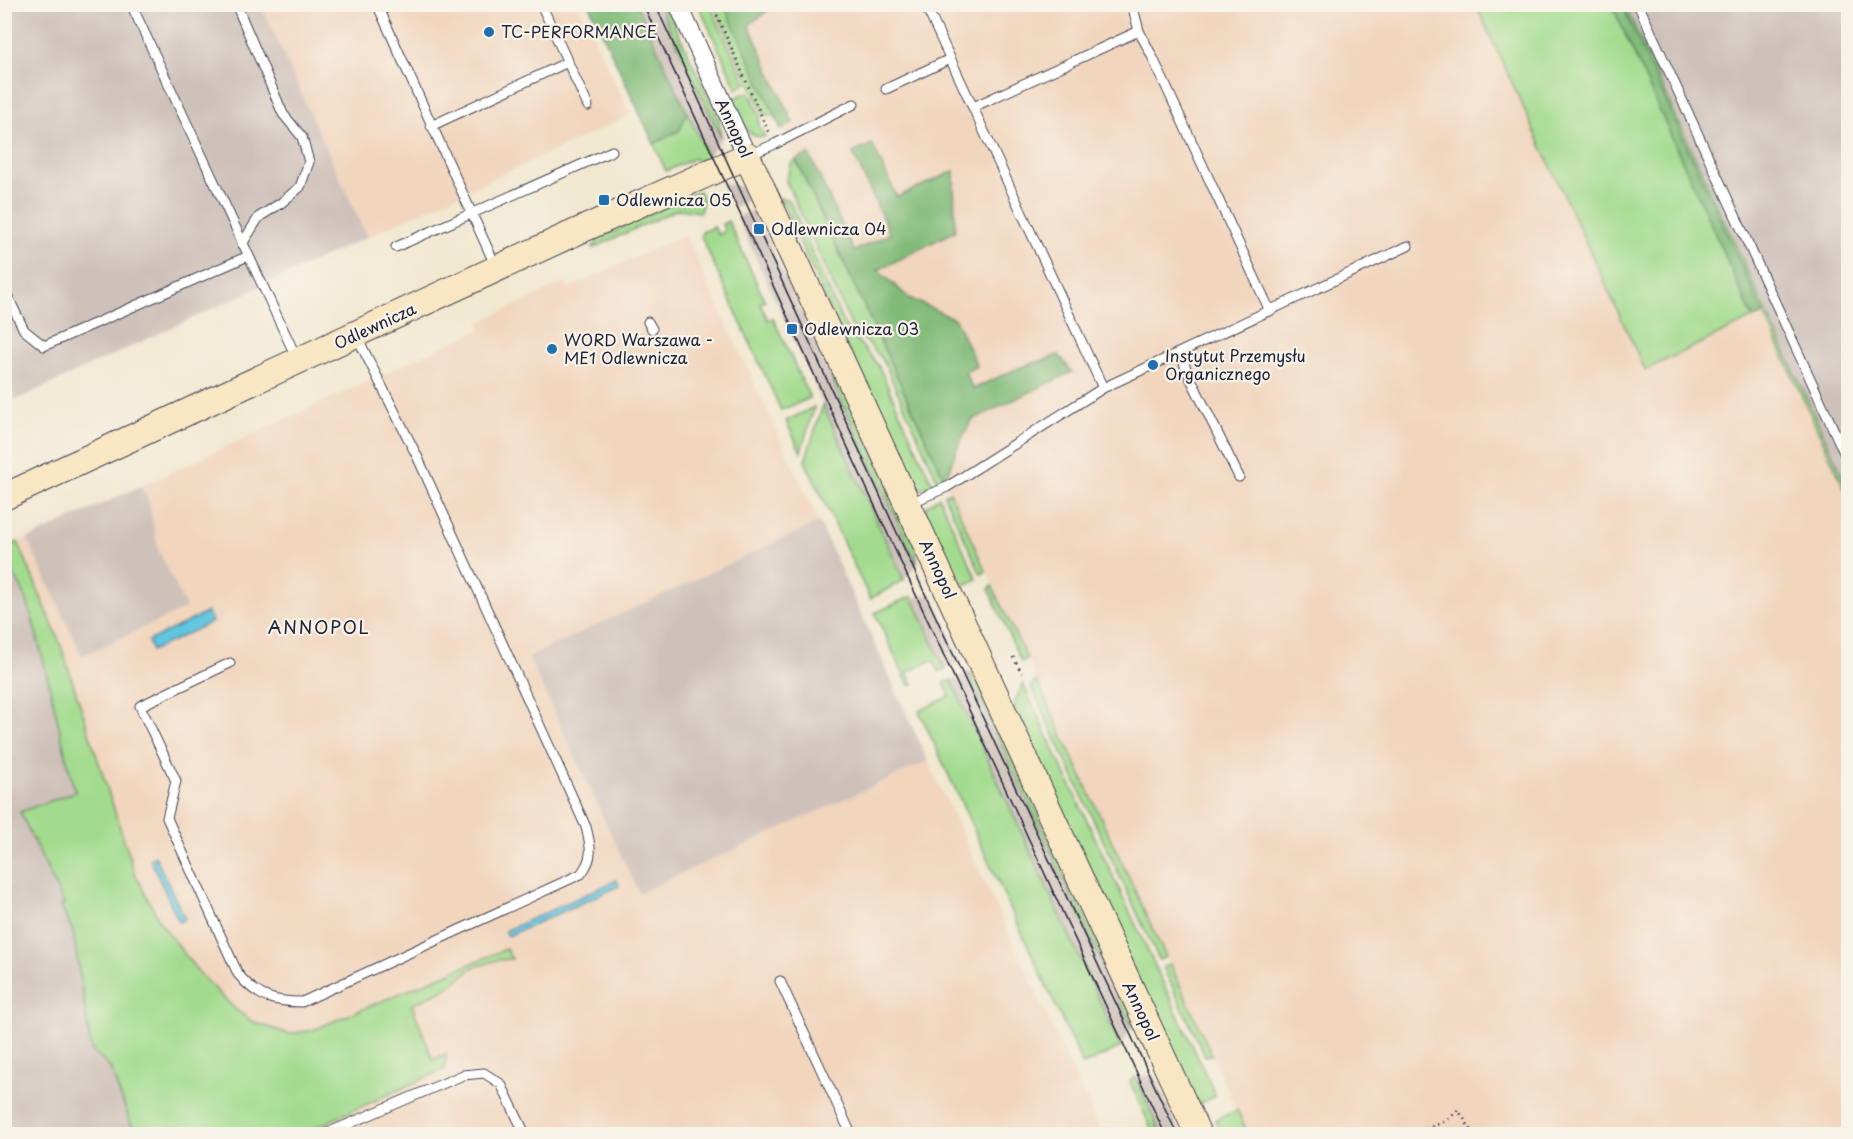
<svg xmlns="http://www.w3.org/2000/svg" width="1853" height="1139" font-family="'Playpen Sans',sans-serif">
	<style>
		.built { fill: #f1d5bd }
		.industrial { fill: #cec1ba }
		.green { fill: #a2db8d; stroke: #627e64; stroke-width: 1.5 }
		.forest { fill: #81bb78; stroke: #526e5a; stroke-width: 1.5 }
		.water { fill: #61c6df; stroke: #42748d; stroke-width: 1.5 }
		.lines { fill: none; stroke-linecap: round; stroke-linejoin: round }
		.lane-casing { stroke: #414051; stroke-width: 11 }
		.street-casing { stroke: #414051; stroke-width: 20 }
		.secondary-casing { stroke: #414051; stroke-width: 28 }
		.path { stroke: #414051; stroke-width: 3; stroke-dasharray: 1.5 4.5; stroke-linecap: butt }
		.lane { stroke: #fff; stroke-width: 9 }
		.street { stroke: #fff; stroke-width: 18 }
		.secondary { stroke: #f9e7c3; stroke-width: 26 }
		.tram { stroke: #22223b; stroke-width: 1.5 }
		.poi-dot { fill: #1f6fb2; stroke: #f7f3e8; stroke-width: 2 }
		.labels { text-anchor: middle; stroke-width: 4.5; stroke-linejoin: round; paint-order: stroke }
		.poi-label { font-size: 16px; fill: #22223b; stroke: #f7f3e8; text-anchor: start }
		.street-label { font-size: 16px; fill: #22223b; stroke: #f7f3e8 }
		.neighbourhood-label { font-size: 18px; letter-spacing: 1.5px; fill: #22223b; stroke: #f7f3e8 }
	</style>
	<rect width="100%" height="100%" fill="#f7f3e8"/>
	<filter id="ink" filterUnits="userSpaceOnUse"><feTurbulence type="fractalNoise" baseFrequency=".0167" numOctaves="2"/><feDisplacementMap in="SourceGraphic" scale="12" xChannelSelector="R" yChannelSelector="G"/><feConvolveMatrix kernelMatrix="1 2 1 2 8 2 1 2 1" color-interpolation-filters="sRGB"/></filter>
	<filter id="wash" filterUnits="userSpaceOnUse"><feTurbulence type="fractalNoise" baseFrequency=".008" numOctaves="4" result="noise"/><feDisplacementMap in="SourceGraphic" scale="24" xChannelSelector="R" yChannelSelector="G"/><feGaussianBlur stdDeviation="1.35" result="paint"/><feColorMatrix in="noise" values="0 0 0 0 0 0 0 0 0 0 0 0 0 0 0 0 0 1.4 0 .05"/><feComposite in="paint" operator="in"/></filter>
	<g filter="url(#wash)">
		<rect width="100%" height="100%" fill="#f1e8d0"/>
		<g class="built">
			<polygon points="261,5 579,5 631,115 367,237"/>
			<polygon points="724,5 1476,5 1645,369 1764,314 1848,496 1848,1134 1248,1134"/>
			<polygon points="685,235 819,522 528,658 639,892 928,761 1102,1134 232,1134 289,1035 253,1022 236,1010 199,973 160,922 135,874 60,643 18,542 27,539 82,655 185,608 158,549 149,502 141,486 481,329 479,322 566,282 569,288"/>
		</g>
		<g class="industrial">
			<polygon points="4,5 261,5 367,237 16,400 4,375"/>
			<polygon points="638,5 659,5 721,137 714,149 708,155"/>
			<polygon points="1622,5 1848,5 1848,496 1764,314"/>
			<polygon points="721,183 744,187 750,200 733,207"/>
			<polygon points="754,210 917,564 904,580 737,217"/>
			<polygon points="141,486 149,502 158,549 186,608 82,656 27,539"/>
			<polygon points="819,522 928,761 639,893 528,657"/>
			<polygon points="4,557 25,595 39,641 75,792 20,812 64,904 61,907 73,931 91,1049 110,1068 135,1134 5,1134"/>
			<polygon points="932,594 962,661 945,669 912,598"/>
			<polygon points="968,673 1132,1027 1121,1047 951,680"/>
			<polygon points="1152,1075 1156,1077 1181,1134 1161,1134 1134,1077"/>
		</g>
		<g class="green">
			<polygon points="659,5 665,5 719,120 721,137"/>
			<polygon points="702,5 710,5 746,83 737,89 699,6"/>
			<polygon points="714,5 724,5 774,113 770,116 764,114"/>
			<polygon points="1476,5 1612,5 1753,318 1645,370"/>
			<polygon points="1622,5 1625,5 1848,488 1848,496"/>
			<path d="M 747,92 L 750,93 L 760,115 L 759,125 L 765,137 C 749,138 745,128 739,116 L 740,115 L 733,99 Z"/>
			<polygon points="687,112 708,156 698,162 695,158 666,171 654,144 680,130"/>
			<polygon points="796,160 945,480 939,483 883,360 851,325 786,181 792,162"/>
			<polygon points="699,191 703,200 700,212 678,209 591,249 600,238"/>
			<path d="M 780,198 L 789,200 L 844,325 L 878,365 L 933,485 C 922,490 917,491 908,483 Z"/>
			<polygon points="728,221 765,301 760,303 768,320 773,318 810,398 781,410 701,236 702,232 714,227 718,235 725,231 722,224"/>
			<polygon points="838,374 916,548 917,564 831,377"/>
			<polygon points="823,405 904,580 870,599 805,461"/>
			<polygon points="814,407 801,452 786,421"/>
			<polygon points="950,492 986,572 981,574 944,495"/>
			<path d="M 939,497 L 977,579 C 968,584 963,587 954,581 L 924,514 L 927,506 Z"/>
			<path d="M 18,542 L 60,643 L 135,874 L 160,922 L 199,973 L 236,1010 L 253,1022 L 289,1034 L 313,1030 L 506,949 L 512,959 L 497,960 L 472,968 L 450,986 L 412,1005 L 433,1060 L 446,1054 L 445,1069 L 301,1134 L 135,1134 L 110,1068 L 91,1049 L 73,931 L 61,907 L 64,904 L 20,812 L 75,792 C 58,728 46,661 26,598 C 20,580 4,567 5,548 Z"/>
			<polygon points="992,586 1027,659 1021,662 989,589"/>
			<polygon points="912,597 945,669 939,672 933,660 907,672 913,684 909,686 875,613 905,599"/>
			<polygon points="968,673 975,677 1133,1018 1132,1027"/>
			<polygon points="951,680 1121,1047 1083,1065 919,711 950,696 944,683"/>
			<polygon points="1037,681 1166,957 1159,960 1031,686"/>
			<polygon points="1023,684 1215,1094 1214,1097 1199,1104 1193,1100 1015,711 1015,702"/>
			<polygon points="1170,964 1212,1055 1205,1056 1163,967"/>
			<polygon points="1134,1077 1136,1079 1161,1134 1154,1134 1130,1082"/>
			<polygon points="1237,1110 1248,1134 1221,1134 1215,1120"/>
		</g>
		<g class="forest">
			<polygon points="589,5 637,5 687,112 680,130 654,144"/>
			<polygon points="724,5 775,5 749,25 793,123 781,129"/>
			<polygon points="1612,5 1622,5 1764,314 1753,318"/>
			<polygon points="872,144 897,197 954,171 955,231 878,270 909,298 955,319 977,366 965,372 973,389 1016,369 1059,355 1072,372 972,420 959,444 945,480 796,160 809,154 854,251 890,234 853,153"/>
		</g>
		<g class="water">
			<polygon points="208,612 212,622 152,651 148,641"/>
			<polygon points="155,856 185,919 179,922 150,859"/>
			<polygon points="617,880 619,886 508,936 505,931"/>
		</g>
	</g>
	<g filter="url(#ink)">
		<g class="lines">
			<defs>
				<g id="lane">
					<polyline points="131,4 297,359"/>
					<polyline points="236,4 283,114 302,137 309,162 300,187 281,203 259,217 242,244"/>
					<polyline points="377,4 496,267"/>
					<polyline points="541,4 588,106"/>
					<polyline points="925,4 1103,388"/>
					<polyline points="1638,4 1848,461"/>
					<polyline points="927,10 940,4"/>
					<polyline points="1139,31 1152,56 1270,311"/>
					<polyline points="886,89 950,59"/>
					<polyline points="973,107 1139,31 1132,4"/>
					<polyline points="431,126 568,62"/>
					<polyline points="749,155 775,144 854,104"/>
					<polyline points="396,247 612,151"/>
					<polyline points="4,289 24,330 44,346 248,256"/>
					<polyline points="648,322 652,329"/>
					<polyline points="1181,353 1186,369 1239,477"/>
					<polyline points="910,503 947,487 1103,388 1408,246"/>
					<path d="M 230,663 L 140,706 L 176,781 L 167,818 L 238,974 C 257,997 272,1002 302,1002 L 581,874 C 594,857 591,847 586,827 L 417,456 L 356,335"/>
					<polyline points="780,981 851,1134"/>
					<polyline points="325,1134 463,1075 484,1073 501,1084 525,1134"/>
				</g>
				<polyline id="street" points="678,4 747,156"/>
				<polyline id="secondary" points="4,497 565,237 747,156 1198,1134"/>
			</defs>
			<use href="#lane" class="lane-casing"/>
			<use href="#street" class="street-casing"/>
			<use href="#secondary" class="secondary-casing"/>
			<g class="path">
				<polyline points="712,4 769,133"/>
				<polyline points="1013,657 1022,673"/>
				<polyline points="1415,1134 1447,1120 1458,1110 1474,1134"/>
			</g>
			<use href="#lane" class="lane"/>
			<use href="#street" class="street"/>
			<use href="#secondary" class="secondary"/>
			<g class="tram">
				<polyline points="643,4 1165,1134"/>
				<polyline points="655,4 920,583 1177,1134"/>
			</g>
		</g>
	</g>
	<g class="poi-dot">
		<circle cx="489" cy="32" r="6"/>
		<rect x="598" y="194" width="12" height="12" rx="3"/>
		<rect x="753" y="223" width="12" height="12" rx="3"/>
		<rect x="786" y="323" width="12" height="12" rx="3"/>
		<circle cx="552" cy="349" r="6"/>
		<circle cx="1153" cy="365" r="6"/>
	</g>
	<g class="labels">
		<g class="poi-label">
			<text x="501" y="38">TC-PERFORMANCE</text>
			<text x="616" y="206">Odlewnicza 05</text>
			<text x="771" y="235">Odlewnicza 04</text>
			<text x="804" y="335">Odlewnicza 03</text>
			<text x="564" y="346">WORD Warszawa -<tspan x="564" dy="18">ME1 Odlewnicza</tspan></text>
			<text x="1165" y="362">Instytut Przemysłu<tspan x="1165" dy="18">Organicznego</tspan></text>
		</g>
		<g class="street-label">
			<text transform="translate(734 128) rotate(65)" y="6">Annopol</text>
			<text transform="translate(375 326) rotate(-25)" y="6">Odlewnicza</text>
			<text transform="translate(938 569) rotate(65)" y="6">Annopol</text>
			<text transform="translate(1141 1011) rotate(65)" y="6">Annopol</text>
		</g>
		<g class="neighbourhood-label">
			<text x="319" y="634">ANNOPOL</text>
		</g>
	</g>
	<rect width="1853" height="1139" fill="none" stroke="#f7f3e8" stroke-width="24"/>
</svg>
